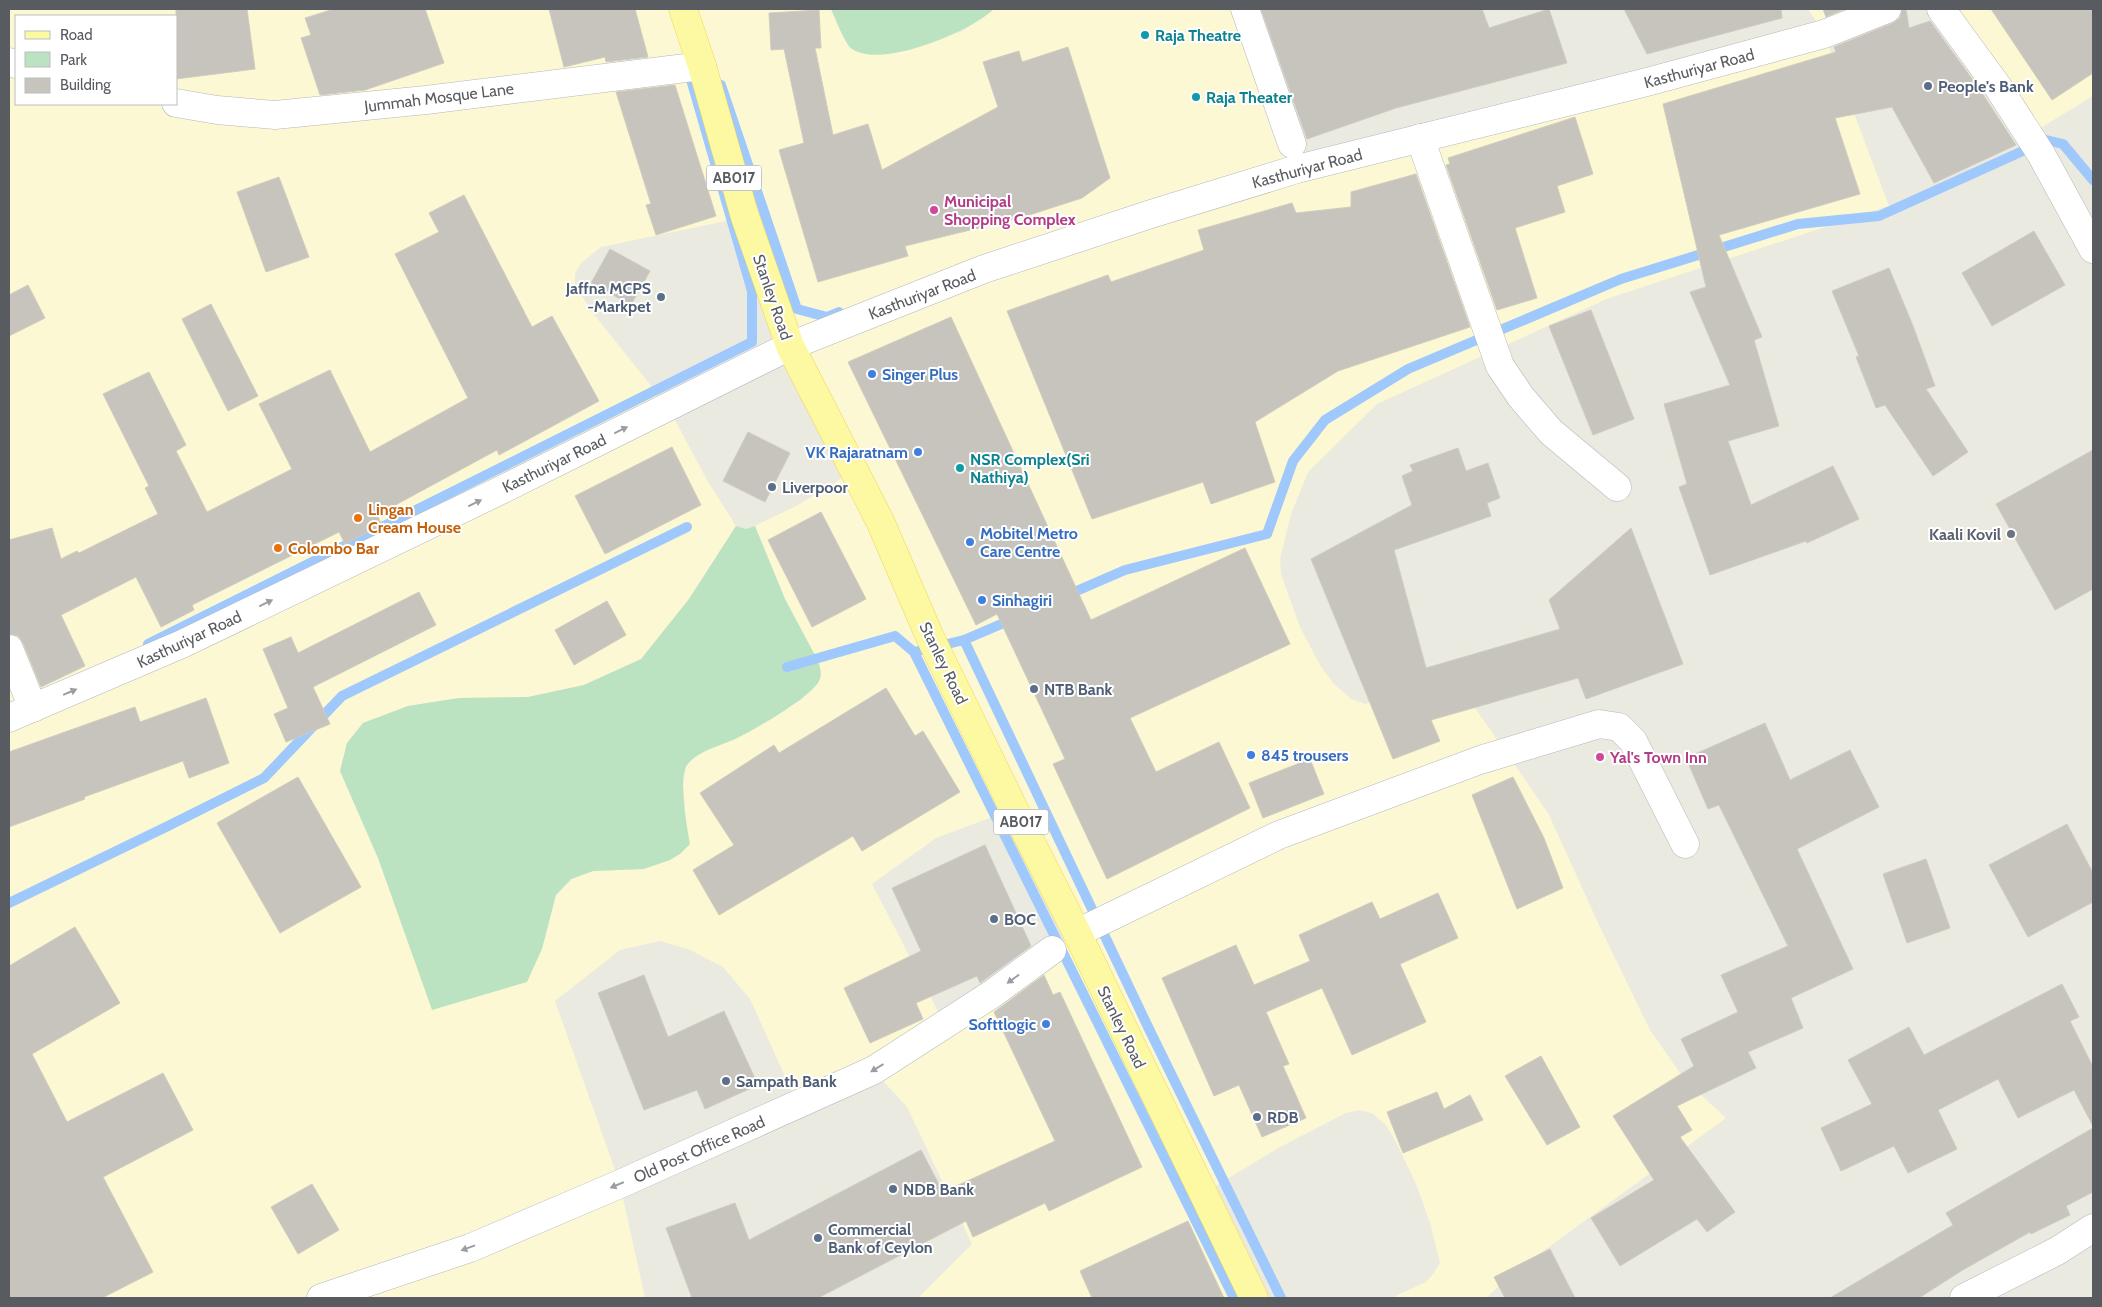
<svg xmlns="http://www.w3.org/2000/svg" width="2102" height="1307" font-family="Cabin,sans-serif">
	<style>
		.commercial { fill: #fcf8d3; fill-rule: evenodd }
		.green { fill: #bce3c1 }
		.lines { fill: none; stroke-linecap: round; stroke-linejoin: round }
		.stream { stroke: #9fc8fc; stroke-width: 10 }
		.building { fill: #c6c4bd; stroke: #d0ccbe }
		.minor-casing { stroke: #b5b7bc; stroke-width: 29 }
		.major-casing { stroke: #edd557; stroke-width: 29 }
		.minor { stroke: #fff; stroke-width: 28 }
		.major { stroke: #fdf9a3; stroke-width: 28 }
		.oneway { fill: #9b9da0 }
		.culture-dot { fill: #0f9aa8; stroke: #fff; stroke-width: 2 }
		.service-dot { fill: #5c6f8a; stroke: #fff; stroke-width: 2 }
		.hotel-dot { fill: #d1479c; stroke: #fff; stroke-width: 2 }
		.shop-dot { fill: #3f7fe0; stroke: #fff; stroke-width: 2 }
		.food-dot { fill: #e8710a; stroke: #fff; stroke-width: 2 }
		.worship-dot { fill: #6b7280; stroke: #fff; stroke-width: 2 }
		.labels { text-anchor: middle; stroke-width: 4; stroke-linejoin: round; paint-order: stroke }
		.shield { fill: #fff; stroke: #8a8c90; stroke-width: 1 }
		.shield-label { font-size: 15px; font-weight: bold; fill: #585b60 }
		.culture-label { font-size: 16px; font-weight: bold; fill: #0d838f; stroke: #fff; text-anchor: start }
		.street-label { font-size: 16px; fill: #585b60; stroke: #fff }
		.service-label { font-size: 16px; font-weight: bold; fill: #4e5e75; stroke: #fff; text-anchor: start }
		.hotel-label { font-size: 16px; font-weight: bold; fill: #b23c85; stroke: #fff; text-anchor: start }
		.shop-label { font-size: 16px; font-weight: bold; fill: #366cbe; stroke: #fff; text-anchor: start }
		.food-label { font-size: 16px; font-weight: bold; fill: #c56008; stroke: #fff; text-anchor: start }
		.worship-label { font-size: 16px; font-weight: bold; fill: #5b616d; stroke: #fff; text-anchor: end }
	</style>
	<rect width="100%" height="100%" fill="#ebeae0"/>
	<g class="commercial">
		<path d="M 9,9 L 831,9 L 850,48 L 961,32 L 994,9 L 1245,9 L 1297,169 L 1824,33 L 1808,9 L 1887,9 L 1824,34 L 1889,206 L 1609,298 L 1377,404 L 1308,472 L 1291,514 L 1280,559 L 1281,574 L 1300,627 L 1320,665 L 1333,683 L 1351,699 L 1365,704 L 1384,699 L 1462,697 L 1475,708 L 1548,813 L 1599,925 L 1650,1030 L 1685,1080 L 1726,1118 L 1513,1273 L 1486,1298 L 1391,1298 L 1426,1282 L 1434,1273 L 1440,1263 L 1430,1223 L 1417,1186 L 1396,1142 L 1386,1125 L 1372,1113 L 1359,1110 L 1346,1113 L 1280,1147 L 1204,1193 L 1254,1298 L 918,1298 L 972,1244 L 907,1107 L 873,1070 L 798,1105 L 750,999 L 723,967 L 688,949 L 660,941 L 620,950 L 555,1001 L 620,1184 L 645,1298 L 9,1298 ZM 16,16 L 176,16 L 176,104 L 16,104 ZM 745,217 L 854,471 L 796,506 L 755,526 L 785,599 L 818,661 L 803,699 L 696,756 L 686,766 L 683,785 L 685,807 L 644,869 L 593,871 L 572,879 L 556,895 L 378,858 L 340,771 L 347,743 L 363,723 L 408,706 L 459,698 L 528,697 L 584,685 L 642,659 L 689,599 L 736,526 L 707,480 L 668,407 L 592,312 L 575,285 L 575,274 L 581,263 L 601,247 ZM 1014,809 L 1077,932 L 992,994 L 940,1015 L 872,884 L 936,838 Z"/>
		<polygon points="1941,9 2093,9 2093,96 2029,135"/>
	</g>
	<g class="green">
		<path d="M 831,9 L 994,9 C 970,32 882,69 852,49 C 845,44 835,18 831,9 Z"/>
		<path d="M 736,526 L 746,529 L 755,526 L 785,599 L 818,661 C 820,667 822,672 820,679 C 814,696 751,732 733,740 C 719,746 696,752 687,765 C 678,778 687,827 690,844 L 680,854 L 670,860 L 644,869 L 593,871 L 571,879 L 556,895 L 542,949 L 527,982 L 432,1010 L 378,858 L 340,771 L 347,743 L 363,723 L 408,706 L 459,698 L 528,697 L 584,685 L 641,659 L 689,599 Z"/>
	</g>
	<g class="lines">
		<g class="stream">
			<polyline points="721,85 797,309 827,317 839,312"/>
			<polyline points="2046,140 2063,144 2093,180"/>
			<polyline points="1065,596 1125,570 1267,534 1293,461 1325,420 1408,369 1621,279 1798,224 1879,216 2025,150"/>
			<polyline points="964,640 1149,1029 1281,1298"/>
			<polyline points="148,644 752,342 752,291 688,69"/>
			<polyline points="914,652 1234,1298"/>
			<polyline points="787,667 895,636 914,652 964,640 1013,619"/>
			<polyline points="9,903 168,826 264,778 342,696 687,527"/>
		</g>
	</g>
	<g class="building">
		<polygon points="176,9 247,9 255,69 176,79"/>
		<polygon points="334,9 425,9 444,63 365,90 320,95 301,38 311,35 305,18"/>
		<polygon points="549,9 635,9 648,57 606,62 605,57 564,67"/>
		<polygon points="1261,9 1482,9 1489,28 1549,9 1567,63 1396,108 1307,139"/>
		<polygon points="1624,9 1781,9 1782,18 1647,54"/>
		<polygon points="1823,9 1845,9 1826,17"/>
		<polygon points="1902,9 1906,9 1909,28 1930,21 1978,87 2016,145 1934,183 1892,107 1835,118 1860,194 1719,235 1762,337 1754,340 1779,426 1728,441 1751,505 1833,466 1859,519 1807,543 1806,541 1710,575 1679,487 1687,484 1664,404 1730,385 1690,292 1706,287 1663,104 1836,52 1834,47 1893,23 1900,18"/>
		<polygon points="1991,9 2093,9 2093,73 2052,100"/>
		<polygon points="819,10 821,48 815,48 833,135 868,124 882,170 998,107 983,62 1019,51 1022,62 1068,47 1110,178 1082,198 1023,217 905,246 908,256 818,282 779,150 804,143 784,49 771,50 769,13"/>
		<polygon points="675,85 716,216 656,235 646,205 651,204 616,92"/>
		<polygon points="1575,117 1593,174 1557,186 1565,212 1515,228 1537,298 1497,310 1446,165 1450,164 1448,158"/>
		<polygon points="1416,174 1470,327 1338,371 1255,422 1275,482 1211,504 1203,482 1092,519 1007,311 1108,275 1111,282 1204,250 1198,230 1292,203 1296,213 1351,207 1351,192"/>
		<polygon points="279,177 309,257 266,272 237,192"/>
		<polygon points="464,195 532,327 552,316 599,401 499,455 497,450 377,515 382,525 345,544 339,532 192,605 194,610 161,627 136,577 61,615 85,666 41,687 23,643 18,636 9,634 9,540 52,528 61,559 77,551 79,553 158,514 145,488 149,486 103,394 149,372 186,445 176,451 207,512 292,469 259,404 330,370 370,452 468,398 395,254 439,232 429,213"/>
		<polygon points="2034,231 2065,285 1992,326 1962,273"/>
		<polygon points="610,249 650,271 631,305 591,283"/>
		<polygon points="1889,268 1913,326 1935,386 1926,389 1968,452 1933,476 1885,405 1876,408 1856,357 1859,356 1832,291"/>
		<polygon points="28,285 45,318 9,336 9,295"/>
		<polygon points="211,304 258,396 228,411 182,319"/>
		<polygon points="1591,310 1634,419 1593,435 1549,326"/>
		<polygon points="951,317 1091,620 1245,548 1290,644 1130,718 1156,772 1219,742 1250,808 1107,879 1053,764 1065,759 997,614 976,625 848,362"/>
		<polygon points="748,432 790,453 765,502 723,481"/>
		<polygon points="672,447 701,505 605,554 575,496"/>
		<polygon points="1458,448 1466,471 1488,463 1500,498 1487,503 1491,516 1394,550 1426,668 1560,629 1549,600 1631,528 1683,664 1586,699 1578,678 1431,720 1440,741 1393,759 1311,559 1412,505 1402,476 1413,471 1410,465"/>
		<polygon points="2093,450 2093,589 2055,610 1996,504"/>
		<polygon points="821,512 866,599 812,627 768,540"/>
		<polygon points="419,592 436,625 313,687 330,724 286,742 274,714 288,708 263,649 291,637 298,653"/>
		<polygon points="607,601 626,635 574,665 555,630"/>
		<polygon points="886,688 915,736 923,731 960,792 862,851 853,836 719,915 693,870 734,845 700,793 774,745 779,753"/>
		<polygon points="206,698 229,763 189,778 183,761 84,797 85,799 9,827 9,752 135,707 140,722"/>
		<polygon points="1765,723 1790,780 1850,750 1879,807 1797,849 1853,969 1791,998 1803,1028 1748,1052 1756,1068 1677,1106 1692,1130 1680,1137 1735,1212 1707,1232 1697,1219 1620,1266 1591,1218 1654,1180 1613,1116 1694,1066 1681,1039 1738,1012 1721,975 1788,946 1719,805 1708,809 1686,758"/>
		<polygon points="1310,759 1324,794 1263,818 1249,783"/>
		<polygon points="298,777 361,887 280,933 217,823"/>
		<polygon points="1513,777 1544,838 1563,888 1517,909 1472,795"/>
		<polygon points="2067,824 2093,873 2093,902 2028,937 1989,865"/>
		<polygon points="985,845 1031,946 980,983 977,976 916,1003 923,1019 870,1043 844,988 921,951 892,888"/>
		<polygon points="1926,859 1950,928 1907,943 1883,874"/>
		<polygon points="1438,893 1458,938 1400,964 1426,1022 1352,1055 1322,988 1266,1012 1289,1064 1283,1066 1306,1118 1262,1137 1239,1085 1214,1096 1162,978 1236,945 1254,985 1310,961 1299,935 1372,902 1380,919"/>
		<polygon points="75,927 120,1003 32,1054 67,1122 163,1073 193,1130 103,1177 153,1272 102,1298 9,1298 9,966"/>
		<polygon points="644,975 668,1037 724,1011 758,1085 705,1109 697,1090 644,1110 598,993"/>
		<polygon points="1044,975 1053,995 1060,992 1142,1167 1049,1211 1045,1203 973,1237 966,1221 818,1298 692,1298 666,1228 735,1203 749,1240 921,1150 943,1192 1055,1141 994,1012"/>
		<polygon points="2062,984 2079,1017 2070,1021 2093,1067 2093,1126 2074,1090 2018,1118 1998,1079 1938,1110 1957,1149 1908,1173 1894,1146 1841,1171 1821,1128 1872,1104 1848,1060 1909,1027 1924,1055"/>
		<polygon points="1541,1056 1580,1127 1547,1145 1505,1076"/>
		<polygon points="1437,1092 1444,1109 1470,1095 1483,1120 1403,1153 1387,1112"/>
		<polygon points="2093,1128 2093,1192 2066,1206 2070,1215 2031,1234 2030,1232 1961,1271 1919,1298 1830,1298 1953,1225 1946,1213"/>
		<polygon points="312,1184 339,1230 298,1254 271,1207"/>
		<polygon points="1188,1221 1224,1298 1092,1298 1080,1271"/>
		<polygon points="1550,1249 1575,1298 1505,1298 1494,1277"/>
	</g>
	<g class="lines">
		<defs>
			<g id="minor">
				<polyline points="1245,9 1292,144"/>
				<polyline points="1941,9 1998,87 2041,154 2093,249"/>
				<polyline points="9,62 16,64"/>
				<polyline points="176,103 217,110 275,115 426,100 702,66"/>
				<polyline points="1420,138 1500,366 1521,397 1551,432 1617,487"/>
				<polyline points="9,649 33,708"/>
				<polyline points="9,718 182,644 497,492 790,346 984,269 1151,214 1297,169 1647,82 1824,34 1887,9"/>
				<polyline points="1077,933 1279,835 1480,760 1599,724 1619,727 1633,741 1685,844"/>
				<polyline points="321,1298 470,1248 620,1184 874,1070 992,994 1052,950"/>
				<polyline points="1964,1298 2057,1251 2093,1228"/>
			</g>
			<polyline id="major" points="683,9 702,66 745,217 790,346 880,521 930,637 1014,809 1077,933 1254,1298"/>
		</defs>
		<use href="#minor" class="minor-casing"/>
		<use href="#major" class="major-casing"/>
		<use href="#minor" class="minor"/>
		<use href="#major" class="major"/>
	</g>
	<defs><path id="oneway-solid" d="M-6-.8H1V-3.2L6.5 0L1 3.2V.8H-6Z" transform="scale(1.25)"/></defs>
	<g class="oneway">
		<use href="#oneway-solid" transform="translate(621 430) rotate(-26)"/>
		<use href="#oneway-solid" transform="translate(475 503) rotate(-26)"/>
		<use href="#oneway-solid" transform="translate(266 603) rotate(-26)"/>
		<use href="#oneway-solid" transform="translate(70 692) rotate(-23)"/>
		<use href="#oneway-solid" transform="translate(1013 979) rotate(144)"/>
		<use href="#oneway-solid" transform="translate(877 1068) rotate(149)"/>
		<use href="#oneway-solid" transform="translate(617 1185) rotate(157)"/>
		<use href="#oneway-solid" transform="translate(468 1248) rotate(160)"/>
	</g>
	<g class="culture-dot">
		<circle cx="1145" cy="35" r="5"/>
		<circle cx="1196" cy="97" r="5"/>
		<circle cx="960" cy="468" r="5"/>
	</g>
	<g class="service-dot">
		<circle cx="1928" cy="86" r="5"/>
		<circle cx="661" cy="297" r="5"/>
		<circle cx="772" cy="487" r="5"/>
		<circle cx="1034" cy="689" r="5"/>
		<circle cx="994" cy="919" r="5"/>
		<circle cx="726" cy="1081" r="5"/>
		<circle cx="1257" cy="1117" r="5"/>
		<circle cx="893" cy="1189" r="5"/>
		<circle cx="818" cy="1238" r="5"/>
	</g>
	<g class="hotel-dot">
		<circle cx="934" cy="210" r="5"/>
		<circle cx="1600" cy="757" r="5"/>
	</g>
	<g class="shop-dot">
		<circle cx="872" cy="374" r="5"/>
		<circle cx="918" cy="452" r="5"/>
		<circle cx="970" cy="542" r="5"/>
		<circle cx="982" cy="600" r="5"/>
		<circle cx="1251" cy="755" r="5"/>
		<circle cx="1046" cy="1024" r="5"/>
	</g>
	<g class="food-dot">
		<circle cx="358" cy="518" r="5"/>
		<circle cx="278" cy="548" r="5"/>
	</g>
	<circle class="worship-dot" cx="2011" cy="534" r="5"/>
	<g class="labels">
		<g class="shield">
			<rect x="706.5" y="165.5" width="55" height="25" rx="4"/>
			<rect x="993.5" y="809.5" width="55" height="25" rx="4"/>
		</g>
		<g class="shield-label">
			<text x="734" y="183">AB017</text>
			<text x="1021" y="827">AB017</text>
		</g>
		<g class="culture-label">
			<text x="1155" y="41">Raja Theatre</text>
			<text x="1206" y="103">Raja Theater</text>
			<text x="970" y="465">NSR Complex(Sri<tspan x="970" dy="18">Nathiya)</tspan></text>
		</g>
		<g class="street-label">
			<text transform="translate(1699 68) rotate(-15)" y="6">Kasthuriyar Road</text>
			<text transform="translate(439 97) rotate(-7)" y="6">Jummah Mosque Lane</text>
			<text transform="translate(1307 168) rotate(-15)" y="6">Kasthuriyar Road</text>
			<text transform="translate(922 294) rotate(-21)" y="6">Kasthuriyar Road</text>
			<text transform="translate(773 297) rotate(71)" y="6">Stanley Road</text>
			<text transform="translate(554 463) rotate(-26)" y="6">Kasthuriyar Road</text>
			<text transform="translate(189 639) rotate(-25)" y="6">Kasthuriyar Road</text>
			<text transform="translate(944 663) rotate(64)" y="6">Stanley Road</text>
			<text transform="translate(1122 1027) rotate(64)" y="6">Stanley Road</text>
			<text transform="translate(699 1149) rotate(-24)" y="6">Old Post Office Road</text>
		</g>
		<g class="service-label">
			<text x="1938" y="92">People's Bank</text>
			<text x="651" y="294" text-anchor="end">Jaffna MCPS<tspan x="651" dy="18">-Markpet</tspan></text>
			<text x="782" y="493">Liverpoor</text>
			<text x="1044" y="695">NTB Bank</text>
			<text x="1004" y="925">BOC</text>
			<text x="736" y="1087">Sampath Bank</text>
			<text x="1267" y="1123">RDB</text>
			<text x="903" y="1195">NDB Bank</text>
			<text x="828" y="1235">Commercial<tspan x="828" dy="18">Bank of Ceylon</tspan></text>
		</g>
		<g class="hotel-label">
			<text x="944" y="207">Municipal<tspan x="944" dy="18">Shopping Complex</tspan></text>
			<text x="1610" y="763">Yal's Town Inn</text>
		</g>
		<g class="shop-label">
			<text x="882" y="380">Singer Plus</text>
			<text x="908" y="458" text-anchor="end">VK Rajaratnam</text>
			<text x="980" y="539">Mobitel Metro<tspan x="980" dy="18">Care Centre</tspan></text>
			<text x="992" y="606">Sinhagiri</text>
			<text x="1261" y="761">845 trousers</text>
			<text x="1036" y="1030" text-anchor="end">Softtlogic</text>
		</g>
		<g class="food-label">
			<text x="368" y="515">Lingan<tspan x="368" dy="18">Cream House</tspan></text>
			<text x="288" y="554">Colombo Bar</text>
		</g>
		<g class="worship-label">
			<text x="2001" y="540">Kaali Kovil</text>
		</g>
	</g>
	<rect width="2102" height="1307" fill="none" stroke="#585b60" stroke-width="20"/>
	<rect x="15" y="15" width="162" height="90" fill="#ffffff" stroke="#bcbdbf"/>
	<rect x="25" y="31" width="25" height="8" fill="#fdf9a3" stroke="#bcbdbf"/>
	<text x="60" y="40" font-size="15" fill="#585b60">Road</text>
	<rect x="25" y="52" width="25" height="15" fill="#bce3c1" stroke="#bcbdbf"/>
	<text x="60" y="65" font-size="15" fill="#585b60">Park</text>
	<rect x="25" y="78" width="25" height="15" fill="#c6c4bd" stroke="#bcbdbf"/>
	<text x="60" y="90" font-size="15" fill="#585b60">Building</text>
</svg>
